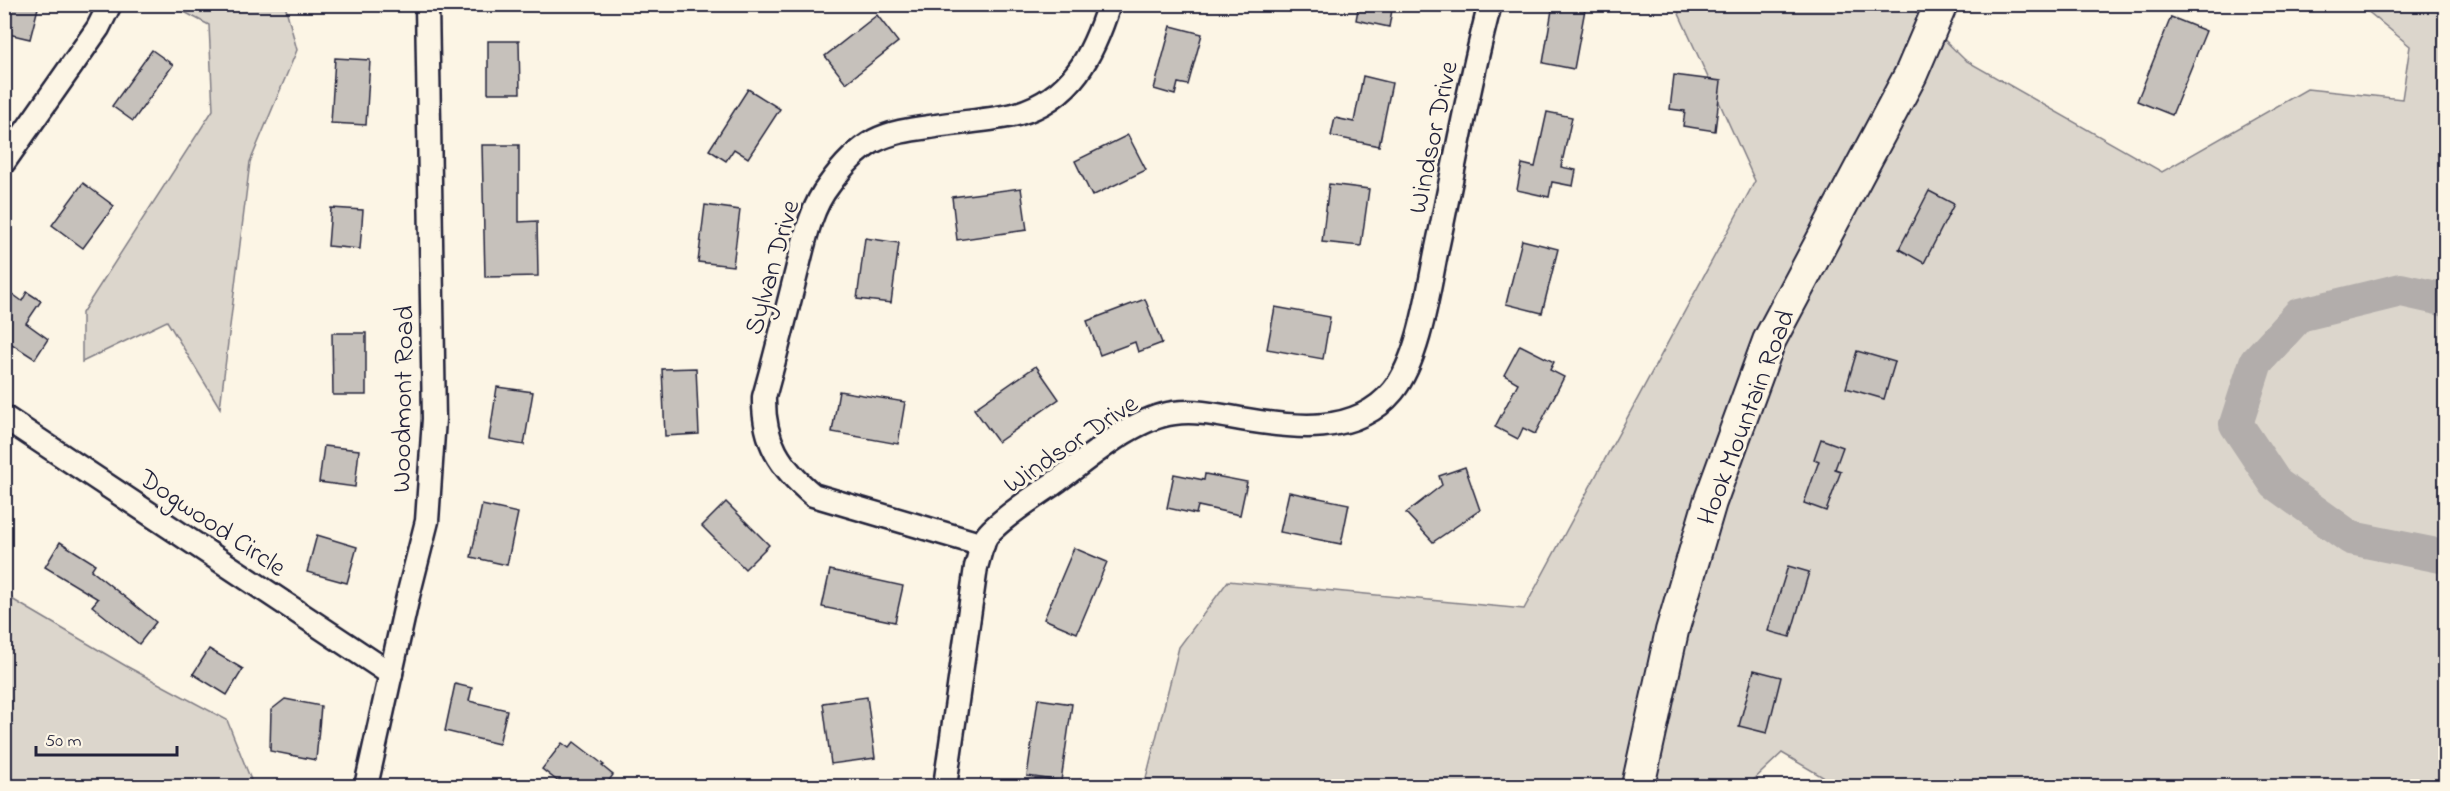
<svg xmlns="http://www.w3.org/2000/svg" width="2450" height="791" font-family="'Indie Flower',sans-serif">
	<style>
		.green { fill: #dcd6cc; stroke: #7f7c84; stroke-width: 1.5 }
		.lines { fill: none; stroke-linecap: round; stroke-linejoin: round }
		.river { stroke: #b2adab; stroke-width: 34 }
		.building { fill: #c6c1bb; stroke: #22223b; stroke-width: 1.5 }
		.street-casing { stroke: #22223b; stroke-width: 27 }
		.secondary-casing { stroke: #22223b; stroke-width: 36 }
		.street { stroke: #fcf5e5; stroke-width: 22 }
		.secondary { stroke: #fcf5e5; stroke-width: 32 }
		.labels { text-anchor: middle; stroke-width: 6; stroke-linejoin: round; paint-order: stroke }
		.street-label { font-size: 27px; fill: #22223b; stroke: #fcf5e5 }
	</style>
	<rect width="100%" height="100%" fill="#fcf5e5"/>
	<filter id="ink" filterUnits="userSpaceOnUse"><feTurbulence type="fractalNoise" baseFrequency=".0167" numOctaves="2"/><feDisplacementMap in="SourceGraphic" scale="12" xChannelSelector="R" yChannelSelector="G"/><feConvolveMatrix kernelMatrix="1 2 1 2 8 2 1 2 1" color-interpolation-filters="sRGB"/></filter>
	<g filter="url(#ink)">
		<g class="green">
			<polygon points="171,5 285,5 297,50 250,162 220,408 167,321 82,362 82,313 213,110 209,25"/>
			<polygon points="1675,5 1909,5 1965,60 2162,172 2307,89 2402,99 2410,46 2360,5 2445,5 2445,786 1838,786 1782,753 1747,786 1144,786 1179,647 1228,581 1524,609 1755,181"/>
			<polygon points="5,595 126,666 227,720 251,780 249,786 5,786"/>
		</g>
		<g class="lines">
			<polyline class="river" points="2446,300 2401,290 2299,315 2256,362 2236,424 2276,484 2351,538 2446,557"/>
		</g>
		<g class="building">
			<polygon points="4,4 39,4 30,39 4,33"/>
			<polygon points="1359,4 1393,4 1389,27 1356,20"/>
			<polygon points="1553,4 1586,4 1574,69 1543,63"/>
			<polygon points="877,15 898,42 846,83 825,56"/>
			<polygon points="2171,17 2206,31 2172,115 2137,101"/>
			<polygon points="1171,26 1202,34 1188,85 1178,83 1175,95 1154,89"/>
			<polygon points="488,41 519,41 520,93 488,93"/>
			<polygon points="152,50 173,65 133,121 112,106"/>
			<polygon points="335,58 370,60 366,125 331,123"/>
			<polygon points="1674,75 1721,81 1715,131 1683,126 1685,111 1670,109"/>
			<polygon points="1363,76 1392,83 1379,146 1331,136 1335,118 1354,122"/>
			<polygon points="748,89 780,109 748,158 734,149 726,161 709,150"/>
			<polygon points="1547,112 1572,117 1561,167 1576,170 1573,186 1552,182 1549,197 1517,190 1522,164 1535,167"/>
			<polygon points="1128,135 1146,170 1092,196 1075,161"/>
			<polygon points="482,145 519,145 519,222 537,221 538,276 485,277"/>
			<polygon points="83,183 114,206 83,248 52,225"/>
			<polygon points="1329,184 1369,189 1361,246 1322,242"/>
			<polygon points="1021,188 1027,230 957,240 952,197"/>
			<polygon points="1929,191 1954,204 1924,263 1899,249"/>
			<polygon points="705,205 740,210 733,266 698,262"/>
			<polygon points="331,208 363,210 360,249 328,246"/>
			<polygon points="865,238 899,243 891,303 857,299"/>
			<polygon points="1522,240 1558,249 1542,313 1506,304"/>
			<polygon points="27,292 41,301 26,323 48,339 35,359 4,339 4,304 11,293 22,301"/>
			<polygon points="1145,299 1162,343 1138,352 1135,342 1100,355 1087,321"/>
			<polygon points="1275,307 1330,317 1323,359 1267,349"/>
			<polygon points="332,333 366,333 366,395 333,395"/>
			<polygon points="1520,345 1554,362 1550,370 1564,377 1535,434 1523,428 1518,439 1495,427 1518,383 1504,375"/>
			<polygon points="1857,351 1895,362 1884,399 1846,388"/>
			<polygon points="1036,366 1059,399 998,442 974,409"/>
			<polygon points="696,368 699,434 665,436 662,369"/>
			<polygon points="497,387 533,392 524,445 489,439"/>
			<polygon points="839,391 905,402 898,444 832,432"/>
			<polygon points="1821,439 1843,447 1835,469 1841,471 1826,511 1804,503 1819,461 1814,459"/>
			<polygon points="324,446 359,450 355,487 319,482"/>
			<polygon points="1465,467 1480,510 1433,542 1406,513 1442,485 1439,476"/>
			<polygon points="1174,474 1204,480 1205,474 1247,482 1240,515 1198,506 1196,514 1167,508"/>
			<polygon points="1289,492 1349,504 1341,544 1280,532"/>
			<polygon points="726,502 769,545 745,569 702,526"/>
			<polygon points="482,505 518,513 507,565 471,557"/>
			<polygon points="317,535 357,547 347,583 307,572"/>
			<polygon points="60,542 95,564 91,570 156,622 139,644 92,606 98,599 45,567"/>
			<polygon points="1074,548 1107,562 1077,633 1044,619"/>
			<polygon points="1788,566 1809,572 1790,637 1768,631"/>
			<polygon points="830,570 903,586 895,622 822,607"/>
			<polygon points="209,649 243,669 227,695 193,674"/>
			<polygon points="1754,670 1781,677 1767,733 1739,726"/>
			<polygon points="455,684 472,688 469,701 507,710 499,744 445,731"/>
			<polygon points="867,697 875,758 831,764 823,703"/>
			<polygon points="285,699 321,706 316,760 270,751 271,710"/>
			<polygon points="1038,699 1072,704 1061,781 1027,776"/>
			<polygon points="574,742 604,765 602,766 613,775 605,786 564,786 542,769 562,743 569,748"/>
		</g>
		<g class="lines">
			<defs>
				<g id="street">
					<polyline points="4,162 98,28 110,4"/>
					<polyline points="4,417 391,674"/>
					<path d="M 983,545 L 813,495 C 780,467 763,442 764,397 C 775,358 785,318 795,278 C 803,248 809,210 829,185 C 841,168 856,151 874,141 C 893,131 915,129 936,126 C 960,122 995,120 1017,114 C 1072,98 1093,55 1109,4"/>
					<polyline points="366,786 408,596 427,521 434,419 427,4"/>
					<path d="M 945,786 L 976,567 C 979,558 981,545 986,537 C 995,523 1038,494 1053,484 C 1087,460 1132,418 1174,413 C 1197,410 1218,415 1241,419 C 1293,428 1356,436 1393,391 C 1419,359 1428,293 1436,253 C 1454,170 1468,86 1490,4"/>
				</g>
				<polyline id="secondary" points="1638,786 1672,631 1710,502 1769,341 1911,74 1941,4"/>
			</defs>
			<use href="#street" class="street-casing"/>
			<use href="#secondary" class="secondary-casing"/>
			<use href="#street" class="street"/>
			<use href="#secondary" class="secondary"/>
		</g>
	</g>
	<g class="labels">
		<g class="street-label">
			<text transform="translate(1432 137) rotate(-78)" y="9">Windsor Drive</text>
			<text transform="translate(771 267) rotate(-74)" y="9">Sylvan Drive</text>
			<text transform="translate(402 399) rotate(-89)" y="9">Woodmont Road</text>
			<text transform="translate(1745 417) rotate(-69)" y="9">Hook Mountain Road</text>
			<text transform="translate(1070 443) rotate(-34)" y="9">Windsor Drive</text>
			<text transform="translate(213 522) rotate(34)" y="9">Dogwood Circle</text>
		</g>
	</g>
	<rect width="2450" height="791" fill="none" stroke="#fcf5e5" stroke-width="24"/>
	<rect x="12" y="12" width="2426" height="767" fill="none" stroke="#22223b" stroke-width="2" filter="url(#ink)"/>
	<path d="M36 746v9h141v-9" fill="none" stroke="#22223b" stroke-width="3"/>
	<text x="45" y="746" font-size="18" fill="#22223b" stroke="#fcf5e5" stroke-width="4.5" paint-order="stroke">50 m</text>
</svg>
